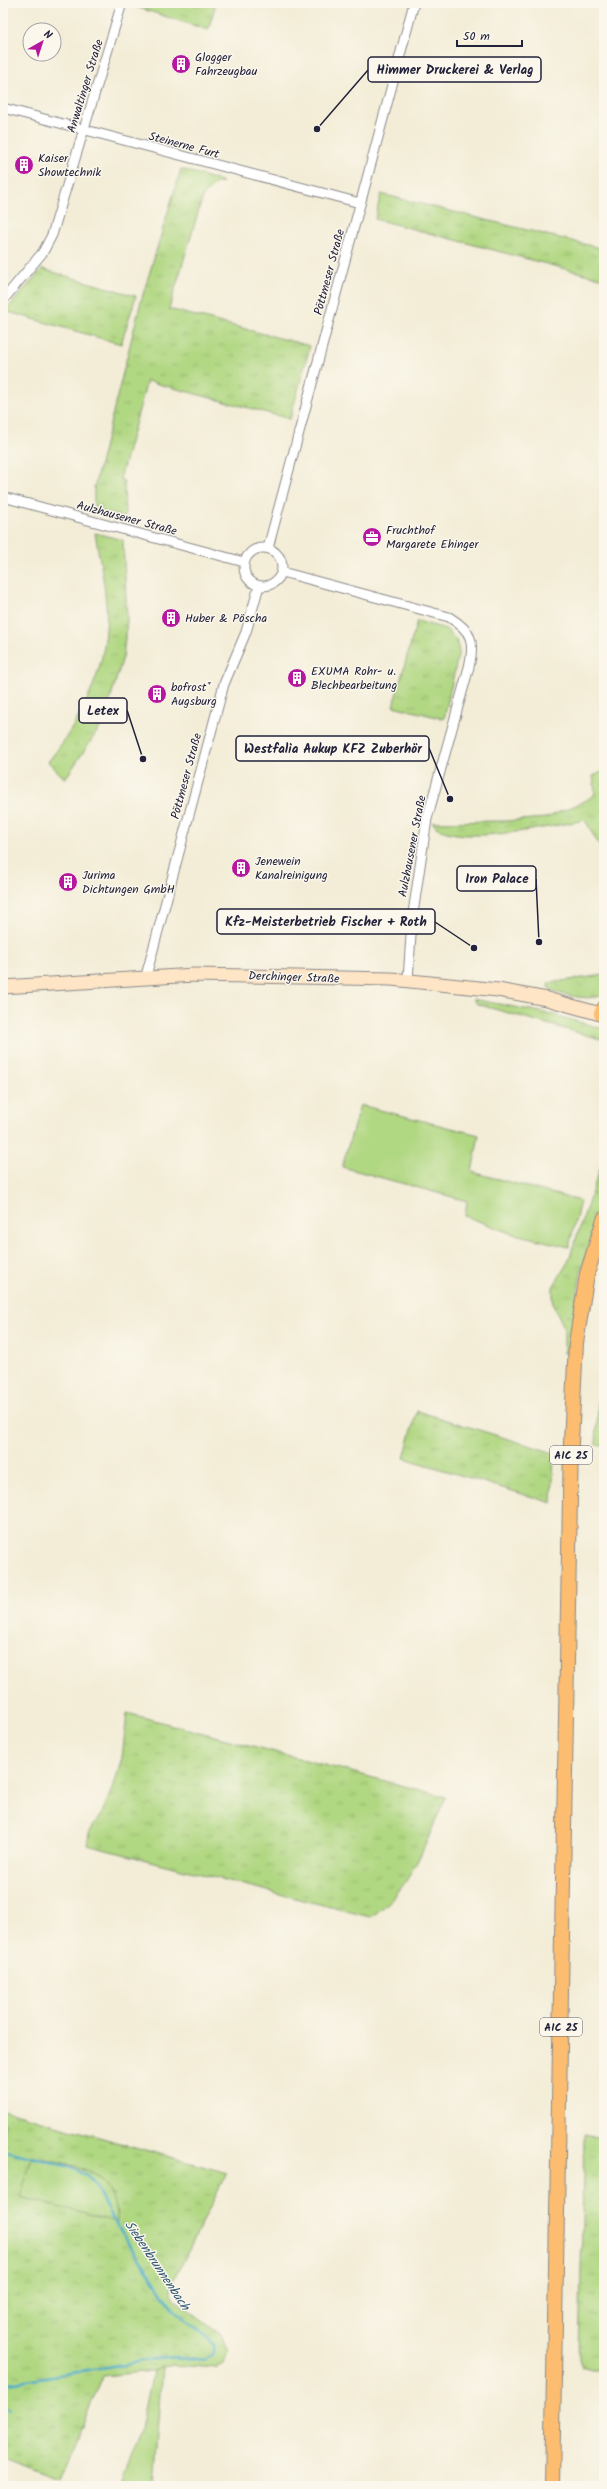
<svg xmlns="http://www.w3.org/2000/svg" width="607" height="2489" font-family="Kalam,sans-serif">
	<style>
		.grass { fill: url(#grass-tufts); stroke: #697c5e; fill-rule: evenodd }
		.green { fill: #b0d781; stroke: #697c5e }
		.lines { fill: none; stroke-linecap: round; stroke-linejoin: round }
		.stream { stroke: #4caccb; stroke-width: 2.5 }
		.street-casing { stroke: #8a8889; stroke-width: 11 }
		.secondary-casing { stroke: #8a8889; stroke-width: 15 }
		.primary-casing { stroke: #8a8889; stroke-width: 16 }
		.street { stroke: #fff; stroke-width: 9 }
		.secondary { stroke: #fee5c5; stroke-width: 13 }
		.primary { stroke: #fcbd6f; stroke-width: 14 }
		.labels { text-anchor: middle; stroke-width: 3; stroke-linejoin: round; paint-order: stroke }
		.shield { fill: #fbf7ec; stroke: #636270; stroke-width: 1 }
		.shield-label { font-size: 11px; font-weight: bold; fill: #22223b }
		.poi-label { font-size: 12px; fill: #22223b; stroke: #fbf7ec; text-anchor: start }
		.street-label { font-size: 12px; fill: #22223b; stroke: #fbf7ec }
		.water-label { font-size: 13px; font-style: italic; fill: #335975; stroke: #fbf7ec }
		.leader { fill: none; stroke: #22223b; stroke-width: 1.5 }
		.callout-dot { fill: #22223b; stroke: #fbf7ec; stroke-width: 1.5 }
		.callout { fill: #fbf7ec; stroke: #22223b; stroke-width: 1.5 }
		.callout-label { font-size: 13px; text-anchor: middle; font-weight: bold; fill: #22223b }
	</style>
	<defs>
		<pattern id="grass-tufts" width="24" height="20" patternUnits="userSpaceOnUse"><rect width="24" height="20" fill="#b0d781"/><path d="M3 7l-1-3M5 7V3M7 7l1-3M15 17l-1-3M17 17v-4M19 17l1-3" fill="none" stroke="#97b870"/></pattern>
	</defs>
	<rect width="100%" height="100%" fill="#fbf7ec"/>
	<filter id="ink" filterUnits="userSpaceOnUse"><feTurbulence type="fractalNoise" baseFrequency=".025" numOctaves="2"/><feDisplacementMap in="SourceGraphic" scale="8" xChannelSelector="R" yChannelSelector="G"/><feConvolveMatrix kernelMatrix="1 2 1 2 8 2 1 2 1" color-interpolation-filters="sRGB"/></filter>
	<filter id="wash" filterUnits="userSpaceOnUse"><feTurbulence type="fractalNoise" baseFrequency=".012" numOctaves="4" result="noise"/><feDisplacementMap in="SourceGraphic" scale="16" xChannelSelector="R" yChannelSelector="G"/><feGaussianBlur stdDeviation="0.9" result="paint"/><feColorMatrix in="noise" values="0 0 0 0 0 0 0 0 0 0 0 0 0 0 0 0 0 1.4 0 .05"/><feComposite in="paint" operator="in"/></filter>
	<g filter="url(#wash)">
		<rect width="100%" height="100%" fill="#f3edd7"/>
		<g class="grass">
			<polygon points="134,3 216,3 208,30 133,6"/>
			<polygon points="181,169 223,182 216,183 203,196 169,309 310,346 290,419 147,381 120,479 124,481 125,518 94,509 94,488 141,301"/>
			<polygon points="381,194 604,249 604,279 375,219"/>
			<polygon points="42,269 136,296 121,344 5,311"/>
			<path d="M 95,533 L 123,540 L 127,620 L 123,657 L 103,723 L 65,779 L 48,762 C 84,717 111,662 106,602 C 104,579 99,556 95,533 Z"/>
			<polygon points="417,621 446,629 456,640 459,651 444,719 393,706"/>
			<path d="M 604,771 L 604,854 L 585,820 C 558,825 447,850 432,822 L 507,821 L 546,818 L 585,801 L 594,795 L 595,791 L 593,776 Z"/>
			<path d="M 604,975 L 604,994 C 595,1002 556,996 548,987 L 549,983 L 555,982 Z"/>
			<polygon points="473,999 551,1014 604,1029 604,1040 487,1007 477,1004"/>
			<polygon points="604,1157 604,1195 581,1271 569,1352 564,1353 564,1327 553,1304 553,1287 568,1262"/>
			<polygon points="603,1381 604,1381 604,1446 596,1445 599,1385"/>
			<polygon points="417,1411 554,1453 552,1503 404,1458"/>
			<path d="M 127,1713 L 446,1797 C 427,1838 411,1893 370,1917 L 87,1845 L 89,1833 L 102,1813 L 115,1782 L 122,1758 Z"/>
			<path d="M 3,2110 L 227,2173 L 172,2284 L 172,2293 L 176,2300 L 221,2334 L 228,2352 L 224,2364 L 217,2368 L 173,2365 L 153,2371 L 103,2376 L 59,2480 L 3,2459 ZM 32,2157 C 48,2159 95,2168 104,2182 C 110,2191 113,2203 117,2214 Z"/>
			<polygon points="584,2134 604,2139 604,2370 590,2370 582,2367 579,2359"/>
		</g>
		<g class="green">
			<polygon points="360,1105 479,1135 472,1172 580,1201 569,1247 510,1233 465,1216 467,1201 342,1167"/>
			<path d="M 32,2157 C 48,2159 94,2168 104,2182 C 111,2192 117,2210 117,2222 L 20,2197 Z"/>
			<polygon points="162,2367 153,2486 119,2486 140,2434 153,2371"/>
		</g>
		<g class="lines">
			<g class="stream">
				<path d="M 3,2150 L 74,2168 L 87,2175 L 95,2185 L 110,2215 L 172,2307 C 183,2320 200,2328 211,2341 C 215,2346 213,2351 212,2356 L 205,2360 L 177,2357 L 155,2359 L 3,2384"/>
				<polyline points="3,2406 10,2410"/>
			</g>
		</g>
	</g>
	<g filter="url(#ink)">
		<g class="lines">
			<defs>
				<g id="street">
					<polyline points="3,108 360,203"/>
					<polyline points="3,300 43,252 52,235 122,3"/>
					<polyline points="3,497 244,562"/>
					<circle cx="263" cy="567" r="19"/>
					<polyline points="268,548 414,3"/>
					<path d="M 282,572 L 449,617 C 472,631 475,641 469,667 L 427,819 L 412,920 L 408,980"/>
					<polyline points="146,976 224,684 246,632 259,586"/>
				</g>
				<polyline id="secondary" points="3,987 194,975 391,979 498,990 547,999 604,1015"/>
				<g id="primary">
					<polyline points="601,1014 604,1008"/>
					<polyline points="552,2486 571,1442 576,1343 587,1274 604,1219"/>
				</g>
			</defs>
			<use href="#street" class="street-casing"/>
			<use href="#secondary" class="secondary-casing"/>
			<use href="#primary" class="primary-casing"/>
			<use href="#street" class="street"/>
			<use href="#secondary" class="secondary"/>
			<use href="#primary" class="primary"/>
		</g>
	</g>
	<defs>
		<symbol id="building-disc" viewBox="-11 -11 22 22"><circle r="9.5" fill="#b5179e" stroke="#fbf7ec"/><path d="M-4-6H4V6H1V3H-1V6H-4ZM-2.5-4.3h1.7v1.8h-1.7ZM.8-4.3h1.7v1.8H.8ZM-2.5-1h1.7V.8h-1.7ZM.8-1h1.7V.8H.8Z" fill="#fff"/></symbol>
		<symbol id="office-disc" viewBox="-11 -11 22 22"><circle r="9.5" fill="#b5179e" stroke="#fbf7ec"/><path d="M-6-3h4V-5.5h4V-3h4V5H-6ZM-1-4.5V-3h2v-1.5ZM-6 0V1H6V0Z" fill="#fff"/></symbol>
	</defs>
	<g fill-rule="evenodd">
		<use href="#building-disc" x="170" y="53" width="22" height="22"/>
		<use href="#building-disc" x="13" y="154" width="22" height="22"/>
		<use href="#office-disc" x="361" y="526" width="22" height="22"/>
		<use href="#building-disc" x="160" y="607" width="22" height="22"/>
		<use href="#building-disc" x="286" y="667" width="22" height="22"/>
		<use href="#building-disc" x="146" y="683" width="22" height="22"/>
		<use href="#building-disc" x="230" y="857" width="22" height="22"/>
		<use href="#building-disc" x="57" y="871" width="22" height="22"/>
	</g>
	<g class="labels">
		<g class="shield">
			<rect x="550" y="1446" width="42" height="18" rx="3"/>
			<rect x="540" y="2018" width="42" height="18" rx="3"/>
		</g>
		<g class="shield-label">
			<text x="571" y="1459">AIC 25</text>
			<text x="561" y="2031">AIC 25</text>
		</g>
		<g class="poi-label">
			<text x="195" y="61">Glogger<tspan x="195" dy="14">Fahrzeugbau</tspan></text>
			<text x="38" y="162">Kaiser<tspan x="38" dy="14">Showtechnik</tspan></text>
			<text x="386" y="534">Fruchthof<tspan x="386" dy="14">Margarete Ehinger</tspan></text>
			<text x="185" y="622">Huber &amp; Pöscha</text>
			<text x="311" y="675">EXUMA Rohr- u.<tspan x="311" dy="14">Blechbearbeitung</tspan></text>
			<text x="171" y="691">bofrost*<tspan x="171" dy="14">Augsburg</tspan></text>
			<text x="255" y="865">Jenewein<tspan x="255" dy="14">Kanalreinigung</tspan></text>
			<text x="82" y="879">Jurima<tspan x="82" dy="14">Dichtungen GmbH</tspan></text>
		</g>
		<g class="street-label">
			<text transform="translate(85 86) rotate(-73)" y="4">Anwaltinger Straße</text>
			<text transform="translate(184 145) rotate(15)" y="4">Steinerne Furt</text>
			<text transform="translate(329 272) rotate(-75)" y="4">Pöttmeser Straße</text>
			<text transform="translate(127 518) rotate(15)" y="4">Aulzhausener Straße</text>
			<text transform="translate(186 776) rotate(-75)" y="4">Pöttmeser Straße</text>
			<text transform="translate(412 846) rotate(-79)" y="4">Aulzhausener Straße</text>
			<text transform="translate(294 977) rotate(2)" y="4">Derchinger Straße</text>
		</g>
		<g class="water-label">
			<text transform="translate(158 2265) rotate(56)" y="5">Siebenbrunnenbach</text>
		</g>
	</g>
	<path class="leader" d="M317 129L368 70M143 759L127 710M450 799L429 748M539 942L536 879M474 948L435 922"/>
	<g class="callout-dot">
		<circle cx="317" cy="129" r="4"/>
		<circle cx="143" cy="759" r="4"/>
		<circle cx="450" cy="799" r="4"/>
		<circle cx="539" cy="942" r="4"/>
		<circle cx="474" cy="948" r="4"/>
	</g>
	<g class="callout">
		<rect x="368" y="57" width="173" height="25" rx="4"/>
		<rect x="79" y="698" width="48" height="25" rx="4"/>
		<rect x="236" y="736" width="193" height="25" rx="4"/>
		<rect x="457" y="866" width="79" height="25" rx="4"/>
		<rect x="217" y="909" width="218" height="25" rx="4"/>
	</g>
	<g class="callout-label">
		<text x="455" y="74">Himmer Druckerei &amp; Verlag</text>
		<text x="103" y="715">Letex</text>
		<text x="333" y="753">Westfalia Aukup KFZ Zuberhör</text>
		<text x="497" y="883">Iron Palace</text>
		<text x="326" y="926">Kfz-Meisterbetrieb Fischer + Roth</text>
	</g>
	<rect width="607" height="2489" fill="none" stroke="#fbf7ec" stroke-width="16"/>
	<g transform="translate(42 42) rotate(39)"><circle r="19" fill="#fbf7ec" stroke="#a4a2a5"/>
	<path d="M0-3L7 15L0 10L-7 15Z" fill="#b5179e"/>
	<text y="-6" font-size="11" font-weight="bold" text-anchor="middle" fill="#22223b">N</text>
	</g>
	<path d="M457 40v6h65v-6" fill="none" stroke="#22223b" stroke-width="2"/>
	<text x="463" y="40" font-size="12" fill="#22223b" stroke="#fbf7ec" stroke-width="3" paint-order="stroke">50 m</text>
</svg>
